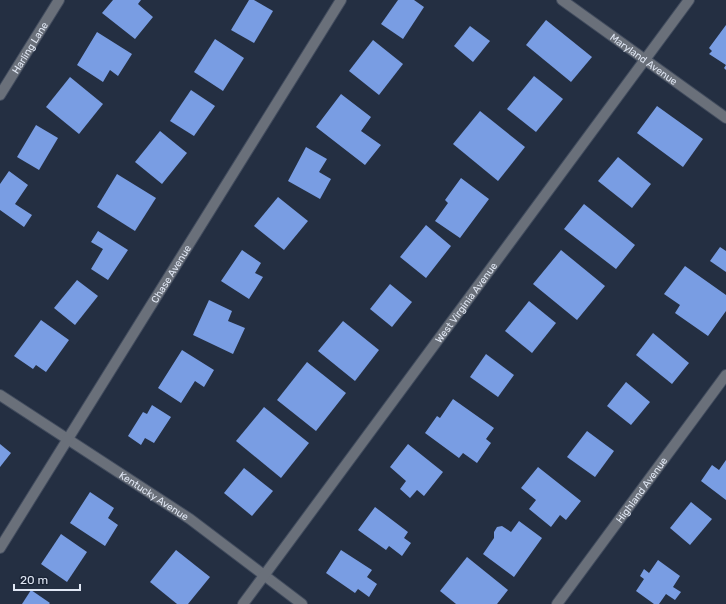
<svg xmlns="http://www.w3.org/2000/svg" width="726" height="604" font-family="Rubik,sans-serif">
	<style>
		.building { fill: #799de3 }
		.lines { fill: none; stroke-linecap: round; stroke-linejoin: round }
		.minor-casing { stroke: #424c5e; stroke-width: 12 }
		.minor { stroke: #6a707a; stroke-width: 10 }
		.labels { text-anchor: middle; stroke-width: 4; stroke-linejoin: round; paint-order: stroke }
		.street-label { font-size: 10px; fill: #e0e7f4; stroke: #1b2537 }
	</style>
	<rect width="100%" height="100%" fill="#242f42"/>
	<g class="building">
		<polygon points="113,0 141,0 138,4 153,17 135,39 102,13"/>
		<polygon points="249,0 254,0 273,11 254,43 231,30"/>
		<polygon points="398,0 414,0 424,7 403,39 381,24"/>
		<polygon points="546,20 592,57 571,82 526,45"/>
		<polygon points="726,25 726,70 724,68 726,65 709,54 712,51 709,48"/>
		<polygon points="470,26 490,41 473,62 454,46"/>
		<polygon points="97,32 132,54 118,76 110,70 103,82 77,65"/>
		<polygon points="215,39 244,58 223,91 194,72"/>
		<polygon points="373,40 403,64 379,95 349,71"/>
		<polygon points="534,76 563,99 536,132 507,109"/>
		<polygon points="70,77 103,104 79,134 46,107"/>
		<polygon points="191,90 215,106 194,136 170,121"/>
		<polygon points="341,94 371,117 361,131 381,145 365,165 316,127"/>
		<polygon points="657,106 703,139 683,167 637,133"/>
		<polygon points="480,111 525,147 498,181 453,144"/>
		<polygon points="36,125 58,138 39,170 17,157"/>
		<polygon points="160,131 187,153 162,184 135,162"/>
		<polygon points="306,147 327,159 319,172 331,179 320,199 288,181"/>
		<polygon points="618,157 651,184 632,208 598,181"/>
		<polygon points="9,171 28,185 15,204 32,215 24,227 0,210 0,184"/>
		<polygon points="117,174 156,198 135,231 97,207"/>
		<polygon points="461,178 489,199 460,238 435,221 448,203 445,200"/>
		<polygon points="278,197 308,221 284,250 254,226"/>
		<polygon points="584,204 635,245 616,269 564,229"/>
		<polygon points="426,225 451,246 426,278 400,257"/>
		<polygon points="98,231 128,250 108,280 91,269 103,249 91,242"/>
		<polygon points="720,247 726,251 726,272 710,261"/>
		<polygon points="242,250 261,263 255,273 263,277 249,299 221,281"/>
		<polygon points="561,250 605,286 577,320 533,284"/>
		<polygon points="685,266 726,295 726,311 708,336 675,313 680,305 664,294"/>
		<polygon points="77,280 98,296 75,325 54,308"/>
		<polygon points="390,284 412,302 392,327 370,309"/>
		<polygon points="209,300 232,311 228,321 245,328 233,354 193,335"/>
		<polygon points="529,301 556,323 532,353 505,331"/>
		<polygon points="41,320 69,340 46,372 36,365 33,369 14,356"/>
		<polygon points="343,321 379,350 355,381 318,351"/>
		<polygon points="653,333 689,363 672,384 636,355"/>
		<polygon points="182,350 214,370 204,387 195,381 181,403 158,388"/>
		<polygon points="486,354 514,375 498,397 470,377"/>
		<polygon points="307,362 346,393 316,431 277,400"/>
		<polygon points="626,382 650,402 631,425 607,406"/>
		<polygon points="453,399 494,428 486,439 491,443 477,463 463,453 459,458 425,433 437,416 440,418"/>
		<polygon points="152,405 171,417 154,443 145,438 141,445 128,436 143,412 147,414"/>
		<polygon points="264,407 309,443 281,478 236,441"/>
		<polygon points="587,431 614,451 595,477 567,457"/>
		<polygon points="0,444 11,453 0,467"/>
		<polygon points="408,444 443,472 424,496 417,490 410,498 400,489 406,481 390,467"/>
		<polygon points="726,460 726,500 701,481 712,465 719,470"/>
		<polygon points="538,467 581,501 566,520 560,515 551,527 529,509 536,500 521,488"/>
		<polygon points="244,468 273,491 252,516 224,493"/>
		<polygon points="90,492 114,508 108,518 118,525 105,546 70,523"/>
		<polygon points="691,502 712,519 690,545 670,528"/>
		<polygon points="375,507 408,532 404,538 411,543 402,556 389,546 386,550 358,530"/>
		<polygon points="519,521 542,538 514,577 483,554 494,538 494,532 497,527 502,526 511,532"/>
		<polygon points="61,534 87,552 67,582 41,564"/>
		<polygon points="176,550 210,577 188,604 177,604 150,582"/>
		<polygon points="341,550 372,570 367,577 377,584 369,597 358,589 355,593 326,573"/>
		<polygon points="467,557 508,590 497,604 456,604 440,591"/>
		<polygon points="658,560 680,576 673,587 681,592 675,600 666,594 659,604 654,604 636,591 644,579 640,576 644,569 649,573"/>
		<polygon points="31,590 50,603 49,604 22,604"/>
	</g>
	<g class="lines">
		<defs>
			<g id="minor">
				<path id="s1" d="M 562,0 L 726,118"/>
				<path id="s2" d="M 0,95 L 59,0"/>
				<path id="s3" d="M 0,395 L 190,519 L 302,604"/>
				<path id="s4" d="M 0,548 L 341,0"/>
				<path id="s5" d="M 243,604 L 689,0"/>
				<path id="s6" d="M 557,604 L 726,375"/>
			</g>
		</defs>
		<use href="#minor" class="minor-casing"/>
		<use href="#minor" class="minor"/>
	</g>
	<g class="labels">
		<g class="street-label">
			<text dy="4" stroke="none"><textPath href="#s2" startOffset="56">Harling Lane</textPath></text>
			<text dy="4" stroke="none"><textPath href="#s1" startOffset="101">Maryland Avenue</textPath></text>
			<text dy="4" stroke="none"><textPath href="#s4" startOffset="323">Chase Avenue</textPath></text>
			<text dy="4" stroke="none"><textPath href="#s5" startOffset="375">West Virginia Avenue</textPath></text>
			<text dy="4" stroke="none"><textPath href="#s6" startOffset="142">Highland Avenue</textPath></text>
			<text dy="4" stroke="none"><textPath href="#s3" startOffset="184">Kentucky Avenue</textPath></text>
		</g>
	</g>
	<path d="M14 584v6h66v-6" fill="none" stroke="#e0e7f4" stroke-width="2"/>
	<text x="20" y="584" font-size="12" fill="#e0e7f4" stroke="#1b2537" stroke-width="3" paint-order="stroke">20 m</text>
</svg>
